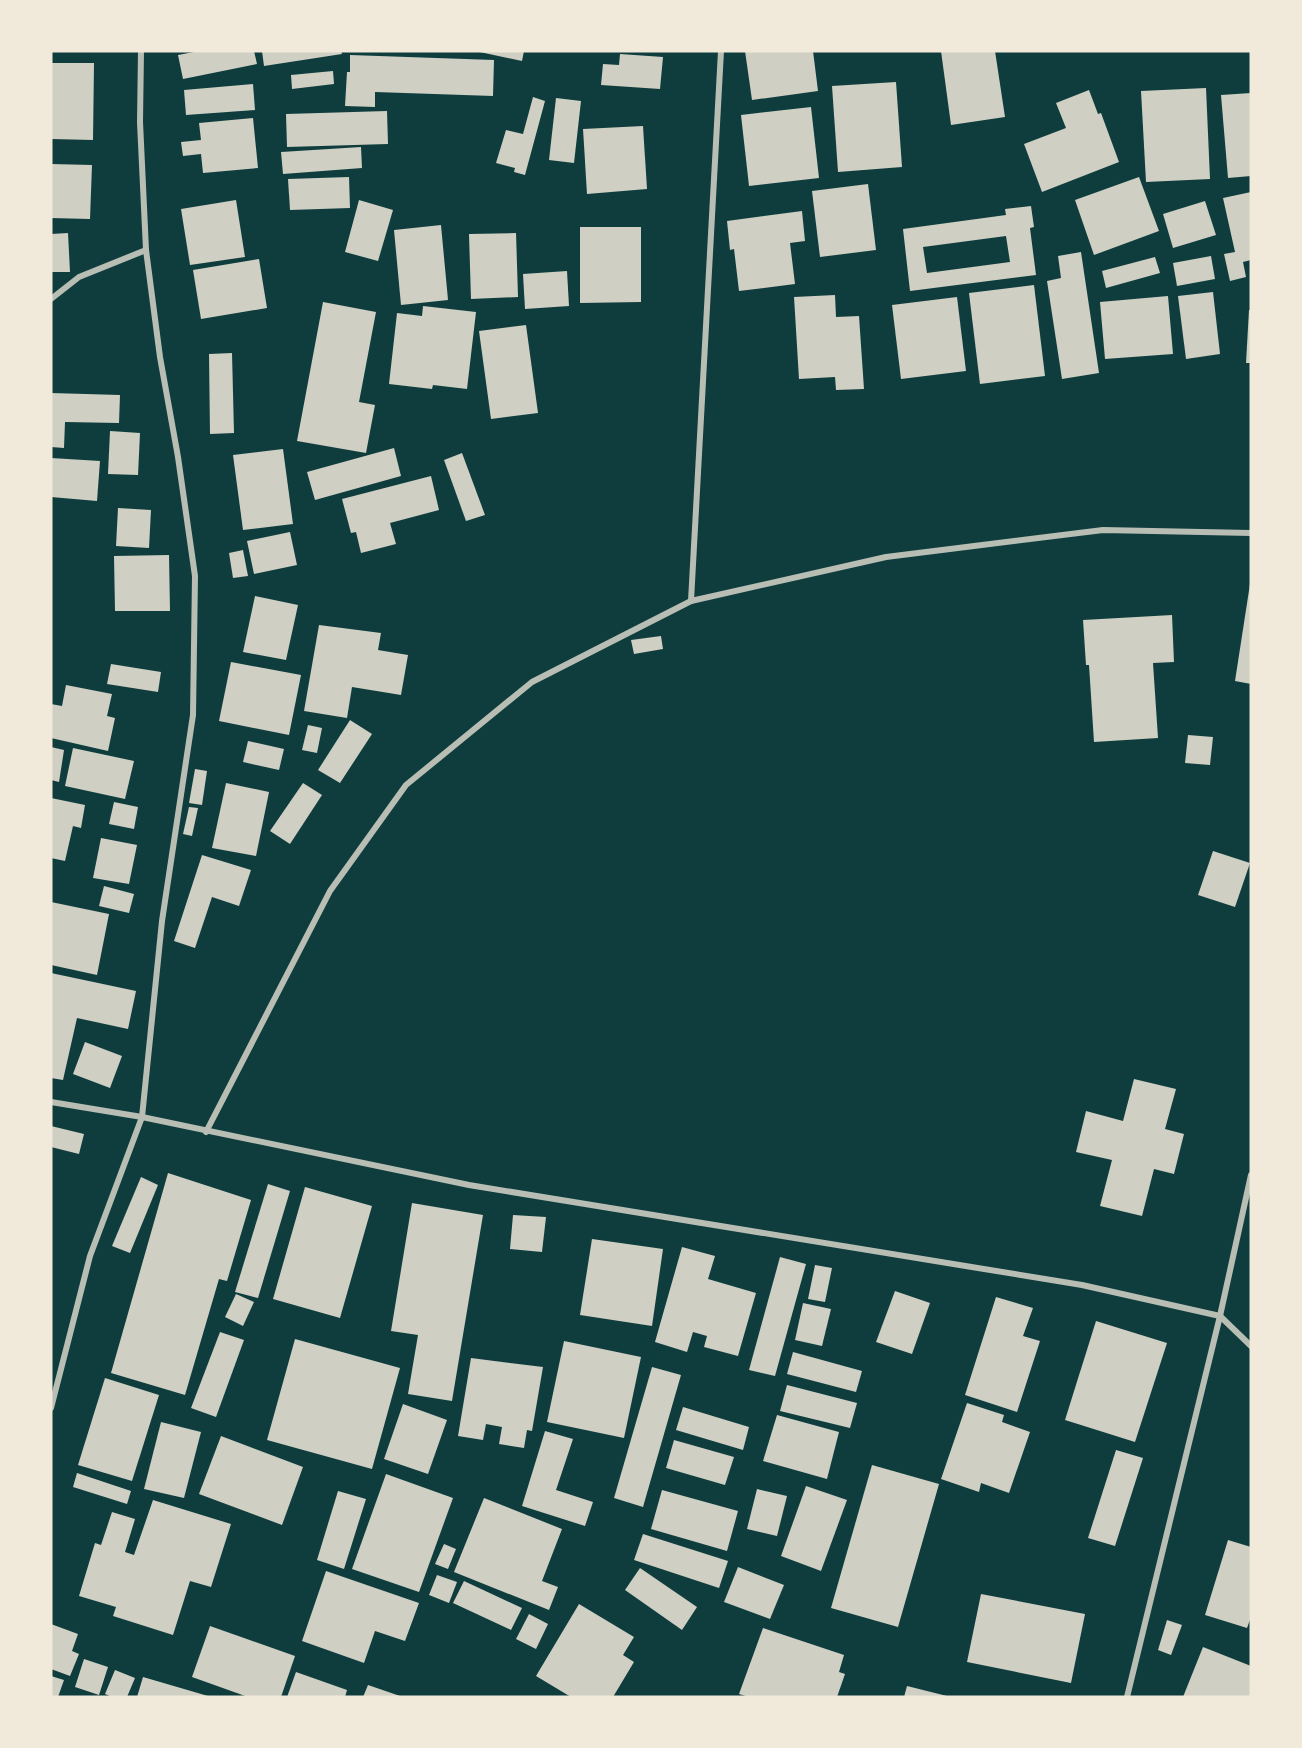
<svg xmlns="http://www.w3.org/2000/svg" width="1302" height="1748" font-family="Rubik,sans-serif">
	<style>
		.building { fill: #cfcfc3; fill-rule: evenodd }
		.lines { fill: none; stroke-linecap: round; stroke-linejoin: round }
		.minor { stroke: #b8beb3; stroke-width: 6 }
	</style>
	<rect width="100%" height="100%" fill="#0f3d3e"/>
	<g class="building">
		<polygon points="199,51 254,51 257,64 183,79 178,55"/>
		<polygon points="262,51 341,51 342,54 264,66"/>
		<polygon points="475,51 524,51 522,61"/>
		<polygon points="745,51 813,51 818,91 752,100"/>
		<polygon points="941,51 995,51 1005,117 951,125"/>
		<polygon points="620,54 663,57 660,89 601,85 603,64 619,65"/>
		<polygon points="350,55 494,60 493,96 375,92 375,107 345,106 347,72 350,72"/>
		<polygon points="51,63 94,63 93,140 51,139"/>
		<polygon points="333,71 334,84 292,89 291,75"/>
		<polygon points="896,82 902,167 838,172 832,86"/>
		<polygon points="253,84 255,110 186,115 184,90"/>
		<polygon points="1206,88 1210,179 1146,182 1141,91"/>
		<polygon points="1089,90 1098,114 1101,113 1119,162 1042,192 1024,144 1066,128 1056,103"/>
		<polygon points="1251,93 1251,176 1228,178 1221,95"/>
		<polygon points="533,97 545,101 525,175 514,172 515,168 496,163 506,130 523,134"/>
		<polygon points="556,98 581,101 574,163 549,160"/>
		<polygon points="811,107 819,178 749,186 741,115"/>
		<polygon points="387,111 388,144 287,147 286,114"/>
		<polygon points="253,118 258,168 203,173 201,154 183,156 181,142 201,140 199,123"/>
		<polygon points="643,126 647,189 587,194 583,129"/>
		<polygon points="361,147 362,168 283,174 281,152"/>
		<polygon points="51,164 92,165 90,219 51,218"/>
		<polygon points="349,177 350,208 290,210 288,179"/>
		<polygon points="1139,177 1159,231 1094,255 1075,200"/>
		<polygon points="868,184 876,250 820,257 812,191"/>
		<polygon points="1251,192 1251,260 1243,262 1246,277 1230,281 1224,254 1235,252 1223,198"/>
		<polygon points="236,200 245,257 190,265 181,209"/>
		<polygon points="359,200 393,210 378,261 345,252"/>
		<polygon points="1205,201 1216,235 1173,248 1163,214"/>
		<path d="M 1031,206 L 1034,227 L 1030,228 L 1036,275 L 910,291 L 903,229 L 1006,215 L 1005,209 ZM 1006,236 L 1010,262 L 927,273 L 923,247 Z"/>
		<polygon points="802,211 805,241 790,243 795,284 739,291 734,249 730,250 727,221"/>
		<polygon points="441,225 448,300 401,305 394,230"/>
		<polygon points="580,227 641,227 641,302 580,303"/>
		<polygon points="68,233 70,272 51,272 51,234"/>
		<polygon points="516,233 518,297 471,299 469,234"/>
		<polygon points="1081,252 1099,373 1062,379 1047,281 1061,278 1058,256"/>
		<polygon points="1211,256 1215,279 1177,286 1173,263"/>
		<polygon points="1155,257 1160,273 1106,288 1102,271"/>
		<polygon points="259,259 267,308 201,319 193,270"/>
		<polygon points="567,271 569,306 525,309 523,274"/>
		<polygon points="1034,285 1045,376 980,384 969,293"/>
		<polygon points="1213,292 1220,354 1186,359 1178,296"/>
		<polygon points="835,295 836,317 859,316 864,389 836,390 835,377 799,379 794,297"/>
		<polygon points="1168,296 1173,354 1105,359 1100,302"/>
		<polygon points="957,297 966,371 901,379 892,305"/>
		<polygon points="323,302 376,312 359,402 375,405 366,453 297,441"/>
		<polygon points="423,306 476,312 467,389 433,385 432,389 389,384 397,313 422,316"/>
		<polygon points="1249,310 1251,310 1251,363 1246,363"/>
		<polygon points="526,325 538,413 491,419 479,331"/>
		<polygon points="232,353 234,433 210,434 209,354"/>
		<polygon points="51,393 120,395 119,423 65,422 64,448 51,447"/>
		<polygon points="110,431 140,433 138,475 108,474"/>
		<polygon points="394,448 401,476 315,500 307,472"/>
		<polygon points="283,449 293,524 243,530 233,455"/>
		<polygon points="462,453 485,515 466,521 444,460"/>
		<polygon points="51,458 100,461 97,501 51,497"/>
		<polygon points="431,476 439,510 390,523 396,544 361,553 356,532 351,533 342,499"/>
		<polygon points="118,508 151,510 149,548 116,546"/>
		<polygon points="290,532 297,565 254,574 247,541"/>
		<polygon points="243,550 248,576 233,578 229,553"/>
		<polygon points="169,555 170,611 115,611 114,556"/>
		<polygon points="1250,584 1251,584 1251,684 1235,681"/>
		<polygon points="255,596 298,605 286,660 243,652"/>
		<polygon points="1172,615 1174,662 1153,663 1158,738 1094,742 1089,665 1086,665 1083,620"/>
		<polygon points="319,625 381,633 378,650 408,655 401,695 352,687 347,718 304,711"/>
		<polygon points="661,636 663,649 634,654 631,640"/>
		<polygon points="231,662 301,675 289,735 219,721"/>
		<polygon points="111,664 161,672 158,692 107,684"/>
		<polygon points="66,685 112,694 107,716 115,718 108,751 51,738 51,704 62,706"/>
		<polygon points="350,720 372,734 340,783 318,770"/>
		<polygon points="308,725 322,728 317,753 302,750"/>
		<polygon points="1188,735 1213,737 1210,765 1185,763"/>
		<polygon points="248,741 284,749 279,770 243,762"/>
		<polygon points="51,747 64,750 59,782 51,780"/>
		<polygon points="73,748 134,761 125,799 65,786"/>
		<polygon points="195,769 207,771 202,805 189,803"/>
		<polygon points="226,783 269,792 256,856 212,848"/>
		<polygon points="303,783 322,795 290,844 270,831"/>
		<polygon points="51,798 85,805 81,828 73,826 65,861 51,858"/>
		<polygon points="114,802 138,807 134,829 109,824"/>
		<polygon points="189,807 198,808 192,836 183,834"/>
		<polygon points="101,838 137,845 129,884 93,878"/>
		<polygon points="1213,851 1250,863 1235,907 1198,895"/>
		<polygon points="202,855 251,870 239,906 212,897 195,948 174,941"/>
		<polygon points="104,886 134,894 129,913 99,906"/>
		<polygon points="51,902 109,914 97,975 51,965"/>
		<polygon points="51,973 136,991 128,1029 77,1018 63,1080 51,1078"/>
		<polygon points="85,1042 122,1056 110,1088 73,1074"/>
		<polygon points="1134,1079 1176,1089 1165,1129 1184,1134 1174,1174 1154,1169 1142,1216 1100,1206 1112,1160 1076,1152 1086,1111 1123,1121"/>
		<polygon points="51,1126 84,1134 79,1154 51,1147"/>
		<polygon points="168,1173 251,1200 227,1281 219,1279 185,1395 111,1373"/>
		<polygon points="141,1177 158,1185 130,1253 112,1246"/>
		<polygon points="268,1184 290,1191 258,1298 235,1292"/>
		<polygon points="305,1187 372,1206 340,1318 273,1299"/>
		<polygon points="412,1203 483,1215 452,1401 408,1394 418,1335 391,1331"/>
		<polygon points="513,1215 546,1217 542,1252 510,1249"/>
		<polygon points="592,1239 663,1249 652,1326 580,1315"/>
		<polygon points="682,1247 715,1256 708,1279 756,1293 738,1356 704,1347 707,1336 693,1332 687,1352 655,1342"/>
		<polygon points="780,1257 806,1264 775,1376 749,1370"/>
		<polygon points="815,1265 832,1268 825,1302 808,1299"/>
		<polygon points="895,1291 930,1303 912,1354 876,1342"/>
		<polygon points="236,1294 254,1302 243,1326 225,1317"/>
		<polygon points="996,1297 1033,1308 1023,1336 1040,1341 1017,1412 965,1395"/>
		<polygon points="803,1303 831,1309 822,1346 795,1340"/>
		<polygon points="1096,1321 1167,1343 1135,1442 1065,1420"/>
		<polygon points="220,1332 244,1340 216,1417 191,1408"/>
		<polygon points="295,1339 400,1368 372,1469 267,1440"/>
		<polygon points="564,1341 641,1357 624,1438 547,1422"/>
		<polygon points="793,1352 862,1371 856,1392 787,1374"/>
		<polygon points="471,1358 543,1367 532,1431 527,1430 524,1448 499,1444 502,1427 486,1424 483,1440 458,1436"/>
		<polygon points="652,1367 681,1375 643,1507 614,1498"/>
		<polygon points="105,1378 159,1395 132,1481 78,1465"/>
		<polygon points="787,1385 857,1403 850,1428 780,1411"/>
		<polygon points="967,1403 1004,1415 1002,1422 1030,1432 1009,1493 981,1483 979,1492 941,1479"/>
		<polygon points="403,1404 447,1420 428,1474 384,1459"/>
		<polygon points="683,1407 749,1427 743,1450 676,1430"/>
		<polygon points="777,1415 839,1432 827,1479 763,1461"/>
		<polygon points="161,1422 201,1432 184,1498 144,1489"/>
		<polygon points="545,1431 573,1439 556,1490 593,1502 585,1526 522,1506"/>
		<polygon points="221,1436 303,1467 282,1525 199,1494"/>
		<polygon points="674,1440 734,1457 725,1485 666,1468"/>
		<polygon points="1116,1450 1143,1458 1115,1546 1088,1538"/>
		<polygon points="872,1465 939,1484 898,1627 831,1608"/>
		<polygon points="77,1473 131,1491 127,1504 73,1487"/>
		<polygon points="386,1474 453,1498 419,1592 352,1569"/>
		<polygon points="806,1486 847,1500 821,1571 781,1556"/>
		<polygon points="757,1489 787,1496 777,1536 747,1529"/>
		<polygon points="662,1490 738,1511 727,1551 651,1529"/>
		<polygon points="338,1491 366,1499 344,1569 317,1560"/>
		<polygon points="484,1498 562,1529 542,1581 558,1587 549,1610 454,1572"/>
		<polygon points="153,1500 231,1524 211,1587 190,1581 173,1635 113,1616 116,1607 79,1596 95,1543 101,1545 112,1512 135,1519 125,1552 134,1555"/>
		<polygon points="643,1534 728,1561 719,1588 634,1560"/>
		<polygon points="1228,1540 1251,1547 1251,1617 1247,1628 1205,1615"/>
		<polygon points="444,1544 456,1549 448,1569 435,1564"/>
		<polygon points="738,1567 784,1585 770,1619 724,1602"/>
		<polygon points="640,1568 697,1607 682,1630 625,1590"/>
		<polygon points="326,1571 419,1603 405,1641 375,1631 364,1663 302,1641"/>
		<polygon points="437,1575 457,1582 449,1603 429,1595"/>
		<polygon points="464,1581 522,1608 511,1630 453,1603"/>
		<polygon points="981,1594 1085,1614 1071,1683 967,1662"/>
		<polygon points="579,1604 634,1637 623,1655 634,1662 613,1697 571,1697 536,1676"/>
		<polygon points="529,1614 548,1624 536,1649 516,1639"/>
		<polygon points="1167,1620 1182,1625 1171,1655 1158,1650"/>
		<polygon points="51,1624 78,1634 72,1651 79,1654 70,1676 51,1669"/>
		<polygon points="210,1626 295,1656 281,1697 248,1697 192,1677"/>
		<polygon points="763,1628 844,1655 839,1672 845,1674 837,1697 749,1697 739,1694"/>
		<polygon points="1203,1647 1251,1666 1251,1697 1183,1697"/>
		<polygon points="84,1659 108,1667 99,1695 75,1687"/>
		<polygon points="115,1670 135,1678 127,1697 112,1697 105,1694"/>
		<polygon points="296,1672 347,1690 345,1697 287,1697"/>
		<polygon points="51,1676 64,1680 58,1697 51,1697"/>
		<polygon points="143,1677 208,1696 208,1697 137,1697"/>
		<polygon points="368,1685 403,1697 363,1697"/>
		<polygon points="907,1686 947,1696 947,1697 904,1697"/>
	</g>
	<g class="lines">
		<g class="minor">
			<polyline points="51,299 79,277 146,250"/>
			<polyline points="691,601 721,51"/>
			<polyline points="51,1102 142,1117 469,1185 1082,1285 1220,1316 1251,1346"/>
			<polyline points="206,1132 330,891 406,785 532,682 691,601 886,557 1103,530 1251,533"/>
			<polyline points="51,1408 90,1256 142,1117 162,921 193,715 195,576 178,457 160,357 146,250 140,122 141,51"/>
			<polyline points="1127,1697 1220,1316 1251,1175"/>
		</g>
	</g>
	<rect width="1302" height="1748" fill="none" stroke="#f1e9da" stroke-width="105"/>
</svg>
